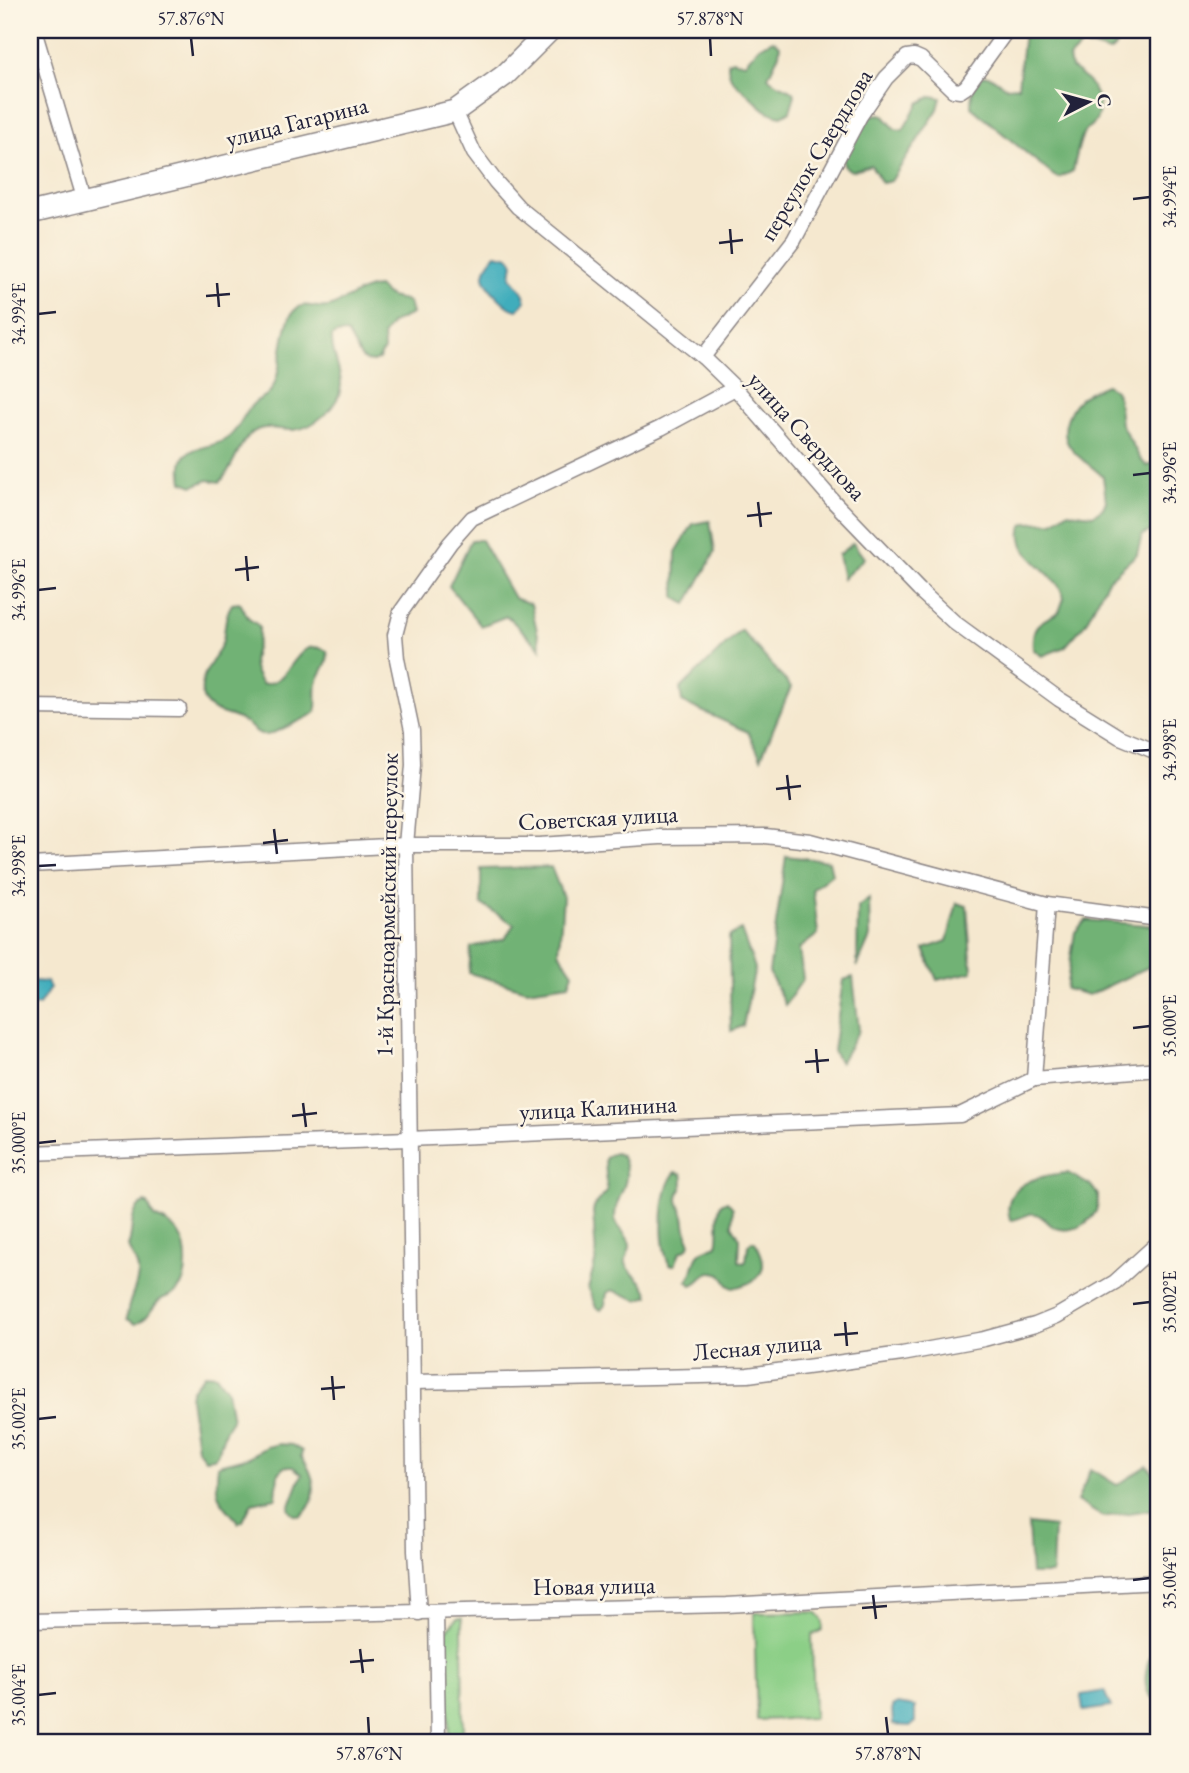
<svg xmlns="http://www.w3.org/2000/svg" width="1189" height="1773" font-family="'EB Garamond',serif">
	<style>
		.green { fill: #8ccf87; stroke: #577861; stroke-width: 2 }
		.forest { fill: #71b274; stroke: #4a6a58; stroke-width: 2 }
		.water { fill: #3fadbc; stroke: #30687c; stroke-width: 2 }
		.lines { fill: none; stroke-linecap: round; stroke-linejoin: round }
		.minor-casing { stroke: #8c8585; stroke-width: 17 }
		.secondary-casing { stroke: #8c8585; stroke-width: 24 }
		.minor { stroke: #fff; stroke-width: 14 }
		.secondary { stroke: #fff; stroke-width: 21 }
		.ticks { fill: none; stroke: #22223b; stroke-width: 2.5 }
		.labels { text-anchor: middle; stroke-width: 5; stroke-linejoin: round; paint-order: stroke }
		.street-label { font-size: 24px; fill: #22223b; stroke: #fcf5e5 }
		.neatline { fill: none; stroke: #22223b; stroke-width: 2.5 }
		.ticks-label { font-size: 18px; text-anchor: middle; fill: #22223b }
	</style>
	<rect width="100%" height="100%" fill="#fcf5e5"/>
	<filter id="ink" filterUnits="userSpaceOnUse"><feTurbulence type="fractalNoise" baseFrequency=".0143" numOctaves="2"/><feDisplacementMap in="SourceGraphic" scale="14" xChannelSelector="R" yChannelSelector="G"/><feConvolveMatrix kernelMatrix="1 2 1 2 8 2 1 2 1" color-interpolation-filters="sRGB"/></filter>
	<filter id="wash" filterUnits="userSpaceOnUse"><feTurbulence type="fractalNoise" baseFrequency=".00686" numOctaves="4" result="noise"/><feDisplacementMap in="SourceGraphic" scale="28" xChannelSelector="R" yChannelSelector="G"/><feGaussianBlur stdDeviation="1.57" result="paint"/><feColorMatrix in="noise" values="0 0 0 0 0 0 0 0 0 0 0 0 0 0 0 0 0 1.4 0 .05"/><feComposite in="paint" operator="in"/></filter>
	<g filter="url(#wash)">
		<rect width="100%" height="100%" fill="#f5e8cf"/>
		<g class="green">
			<path d="M 816,1612 C 822,1617 825,1622 822,1630 L 812,1635 L 814,1718 L 757,1720 L 754,1613 Z"/>
			<polygon points="457,1618 462,1618 463,1743 449,1743 447,1630"/>
			<polygon points="1145,1734 1150,1743 1082,1743 1083,1743"/>
		</g>
		<g class="forest">
			<path d="M 1028,30 L 1114,30 C 1122,38 1117,47 1109,52 L 1093,47 L 1081,46 L 1069,58 L 1071,68 C 1088,78 1104,96 1097,118 C 1095,125 1086,127 1083,134 C 1078,145 1076,159 1073,171 L 1059,178 L 1054,176 L 971,107 C 971,96 974,70 991,77 C 996,79 1000,84 1006,87 L 1018,86 L 1024,32 Z"/>
			<path d="M 773,40 L 780,45 L 779,54 L 768,77 C 775,86 789,85 795,95 L 790,111 L 782,116 C 766,114 760,105 749,95 C 737,84 727,80 728,62 L 732,60 L 745,63 L 759,47 Z"/>
			<polygon points="932,96 941,98 938,109 891,181 882,183 871,165 851,171 844,166 843,154 869,115 882,114 895,129 903,130 919,103"/>
			<path d="M 378,287 L 390,297 L 405,300 L 409,303 L 412,314 L 392,323 L 383,336 L 384,350 L 379,359 L 373,362 L 366,361 L 361,357 L 347,333 L 336,334 L 332,337 C 331,354 341,369 341,385 C 340,406 314,428 294,430 C 279,431 265,423 252,433 C 237,445 234,468 220,482 L 208,480 L 193,486 L 183,482 C 175,438 206,455 229,437 C 240,428 244,412 254,403 C 258,399 264,398 268,394 C 286,377 278,313 301,306 C 309,304 319,309 328,307 C 346,302 359,288 378,287 Z"/>
			<path d="M 1106,385 L 1115,390 L 1118,398 L 1121,424 L 1141,460 L 1147,466 L 1159,461 L 1159,532 L 1151,531 L 1142,535 L 1137,554 L 1108,580 L 1085,624 L 1065,647 L 1042,656 L 1033,649 C 1031,623 1039,623 1059,612 L 1064,598 C 1059,571 1012,558 1022,526 L 1027,523 L 1053,522 L 1067,512 L 1093,515 L 1103,508 L 1106,501 L 1103,477 C 1093,466 1078,459 1070,447 C 1058,431 1070,404 1086,394 C 1091,390 1100,388 1106,385 Z"/>
			<polygon points="710,521 715,552 687,604 675,598 676,552 693,524"/>
			<polygon points="471,540 481,540 514,598 531,604 541,649 507,616 481,626 449,586"/>
			<polygon points="853,543 864,558 843,579 838,555"/>
			<path d="M 240,603 L 249,619 L 259,626 C 261,654 243,655 262,684 C 295,684 294,633 327,651 C 330,665 320,670 317,683 C 315,693 318,703 315,713 C 311,716 270,735 267,735 C 256,735 253,727 244,722 C 230,712 206,716 202,694 C 199,671 217,660 223,640 C 226,626 224,616 232,604 Z"/>
			<polygon points="741,630 791,687 761,758 748,732 682,702 680,689"/>
			<polygon points="786,856 829,861 832,874 813,889 818,934 799,949 803,979 785,1005 769,972"/>
			<polygon points="551,867 563,897 559,952 573,973 569,984 527,990 469,973 471,947 505,939 514,924 481,904 481,869"/>
			<polygon points="869,899 870,937 857,967 858,907"/>
			<polygon points="957,903 967,906 972,972 937,980 924,949 947,941"/>
			<polygon points="1086,920 1159,926 1159,962 1089,995 1066,989 1075,932"/>
			<polygon points="741,930 755,968 743,1026 731,1031 729,936"/>
			<polygon points="853,977 859,1030 840,1063 833,1051 843,980"/>
			<path d="M 615,1153 L 621,1155 C 636,1184 614,1194 615,1218 C 616,1229 630,1235 630,1246 C 630,1253 623,1258 627,1266 C 635,1279 644,1279 649,1296 L 638,1300 L 612,1290 L 607,1293 L 605,1305 L 601,1310 L 596,1307 L 588,1289 L 596,1259 L 593,1211 L 595,1205 L 607,1192 L 605,1159 L 609,1155 Z"/>
			<path d="M 676,1172 L 682,1174 C 686,1189 677,1190 678,1200 C 679,1206 682,1211 684,1216 C 686,1226 685,1234 690,1243 L 688,1248 L 680,1252 L 675,1265 L 670,1265 C 658,1248 660,1186 676,1172 Z"/>
			<path d="M 1068,1173 L 1091,1186 L 1098,1195 C 1098,1200 1098,1207 1096,1211 C 1088,1226 1069,1234 1054,1227 C 1048,1224 1043,1216 1036,1214 C 1028,1211 1019,1221 1010,1220 C 1000,1184 1039,1175 1068,1173 Z"/>
			<path d="M 727,1201 L 733,1208 L 732,1225 L 740,1238 L 739,1261 L 744,1263 L 746,1261 L 748,1245 L 752,1241 L 755,1242 C 772,1269 761,1282 733,1288 L 728,1285 L 721,1274 C 702,1267 706,1280 692,1285 L 687,1281 C 695,1273 692,1260 700,1253 C 704,1249 713,1247 717,1245 C 721,1231 715,1217 721,1204 Z"/>
			<path d="M 144,1203 L 148,1204 L 154,1217 C 164,1221 175,1226 180,1236 C 188,1249 189,1278 178,1290 C 174,1296 164,1296 159,1301 C 148,1312 152,1315 136,1324 L 127,1319 C 126,1302 138,1289 138,1273 C 139,1263 130,1255 128,1246 C 135,1229 127,1213 144,1203 Z"/>
			<polygon points="204,1374 216,1375 227,1390 232,1420 226,1429 217,1455 214,1458 205,1459 197,1448 190,1398 191,1391"/>
			<path d="M 279,1444 L 292,1445 L 302,1451 L 301,1457 C 316,1475 320,1500 301,1516 C 294,1516 291,1514 289,1508 L 302,1474 L 293,1467 L 284,1467 L 278,1473 L 276,1498 L 252,1503 L 243,1521 L 239,1523 C 218,1498 214,1498 218,1465 L 249,1457 L 266,1447 Z"/>
			<polygon points="1147,1466 1159,1479 1159,1524 1156,1509 1103,1517 1077,1501 1091,1469 1117,1485"/>
			<polygon points="1028,1524 1054,1527 1052,1574 1031,1574"/>
			<path d="M 1159,1641 L 1159,1701 C 1136,1696 1147,1653 1159,1641 Z"/>
		</g>
		<g class="water">
			<path d="M 496,254 L 509,257 L 513,262 L 511,277 L 523,292 L 526,301 L 518,310 C 508,310 483,285 484,274 C 485,266 491,260 496,254 Z"/>
			<polygon points="32,981 47,982 50,988 39,1005 31,1006 30,984"/>
			<polygon points="1104,1691 1111,1707 1083,1711 1081,1695"/>
			<polygon points="897,1704 915,1707 915,1722 910,1726 893,1725 892,1707"/>
		</g>
	</g>
	<g filter="url(#ink)">
		<g class="lines">
			<defs>
				<g id="minor">
					<polyline points="34,30 85,201"/>
					<polyline points="455,111 474,153 495,181 518,207 703,357 735,388 834,502 919,590 955,623 1059,699 1120,737 1159,753"/>
					<polyline points="703,357 794,240 860,116 886,78 907,57 914,56 921,59 953,90 960,91 966,87 1007,30"/>
					<polyline points="30,707 179,709"/>
					<polyline points="30,865 406,845 539,845 660,837 765,836 810,841 1047,904 1159,919"/>
					<polyline points="1034,1079 1047,904"/>
					<polyline points="30,1153 408,1139 960,1115 1034,1079 1159,1069"/>
					<polyline points="414,1382 748,1375 902,1354 984,1339 1035,1325 1057,1316 1115,1282 1159,1242"/>
					<polyline points="436,1612 438,1743"/>
					<polyline points="419,1613 415,1551 406,845 413,765 412,730 397,659 395,635 401,612 450,543 472,518 661,428 735,388"/>
					<polyline points="30,1621 727,1605 1159,1582"/>
				</g>
				<polyline id="secondary" points="30,213 455,111 505,75 550,30"/>
			</defs>
			<use href="#minor" class="minor-casing"/>
			<use href="#secondary" class="secondary-casing"/>
			<use href="#minor" class="minor"/>
			<use href="#secondary" class="secondary"/>
		</g>
	</g>
	<path class="ticks" d="M 191,38 L 193,56M 710,38 L 711,56M 1133,199 L 1150,197M 730,229 L 732,254M 719,243 L 743,240M 217,283 L 219,307M 206,296 L 230,294M 38,314 L 56,312M 1133,475 L 1150,473M 758,502 L 761,527M 747,516 L 772,513M 246,556 L 248,581M 235,570 L 259,567M 38,590 L 56,588M 1133,751 L 1150,750M 787,775 L 790,800M 776,789 L 801,786M 274,829 L 277,854M 263,843 L 288,840M 38,866 L 56,865M 1133,1028 L 1150,1026M 816,1049 L 818,1073M 805,1062 L 829,1060M 303,1103 L 306,1127M 292,1116 L 317,1113M 38,1143 L 56,1141M 1133,1304 L 1150,1302M 845,1322 L 847,1346M 834,1335 L 858,1333M 332,1376 L 334,1400M 321,1389 L 345,1387M 38,1419 L 56,1417M 1133,1580 L 1150,1578M 873,1595 L 876,1619M 862,1608 L 887,1606M 360,1649 L 363,1673M 350,1662 L 374,1660M 38,1695 L 56,1693M 368,1717 L 369,1734M 886,1717 L 888,1734"/>
	<g class="labels">
		<g class="street-label">
			<text transform="translate(297 122) rotate(-14)" y="8">улица Гагарина</text>
			<text transform="translate(816 155) rotate(-59)" y="8">переулок Свердлова</text>
			<text transform="translate(807 436) rotate(48)" y="8">улица Свердлова</text>
			<text transform="translate(598 818) rotate(-3)" y="8">Советская улица</text>
			<text transform="translate(387 905) rotate(-89)" y="8">1-й Красноармейский переулок</text>
			<text transform="translate(598 1108) rotate(-3)" y="8">улица Калинина</text>
			<text transform="translate(757 1347) rotate(-5)" y="8">Лесная улица</text>
			<text transform="translate(594 1586) rotate(-1)" y="8">Новая улица</text>
		</g>
	</g>
	<rect width="1189" height="1773" fill="none" stroke="#fcf5e5" stroke-width="77"/>
	<g transform="translate(1088 102) rotate(84)" stroke="#fcf5e5" stroke-width="5" paint-order="stroke">
	<path d="M0-5L12 26L0 18L-12 26Z" fill="#22223b"/>
	<text y="-10" font-size="19" font-weight="bold" text-anchor="middle" fill="#22223b">С</text>
	</g>
	<rect x="38" y="38" width="1112" height="1696" class="neatline"/>
	<g class="ticks-label">
		<text x="191" y="25">57.876°N</text>
		<text x="710" y="25">57.878°N</text>
		<text transform="translate(1170 197) rotate(-90)" y="6">34.994°E</text>
		<text transform="translate(19 314) rotate(-90)" y="6">34.994°E</text>
		<text transform="translate(1170 473) rotate(-90)" y="6">34.996°E</text>
		<text transform="translate(19 590) rotate(-90)" y="6">34.996°E</text>
		<text transform="translate(1170 750) rotate(-90)" y="6">34.998°E</text>
		<text transform="translate(19 866) rotate(-90)" y="6">34.998°E</text>
		<text transform="translate(1170 1026) rotate(-90)" y="6">35.000°E</text>
		<text transform="translate(19 1143) rotate(-90)" y="6">35.000°E</text>
		<text transform="translate(1170 1302) rotate(-90)" y="6">35.002°E</text>
		<text transform="translate(19 1419) rotate(-90)" y="6">35.002°E</text>
		<text transform="translate(1170 1578) rotate(-90)" y="6">35.004°E</text>
		<text transform="translate(19 1695) rotate(-90)" y="6">35.004°E</text>
		<text x="369" y="1760">57.876°N</text>
		<text x="888" y="1760">57.878°N</text>
	</g>
</svg>
